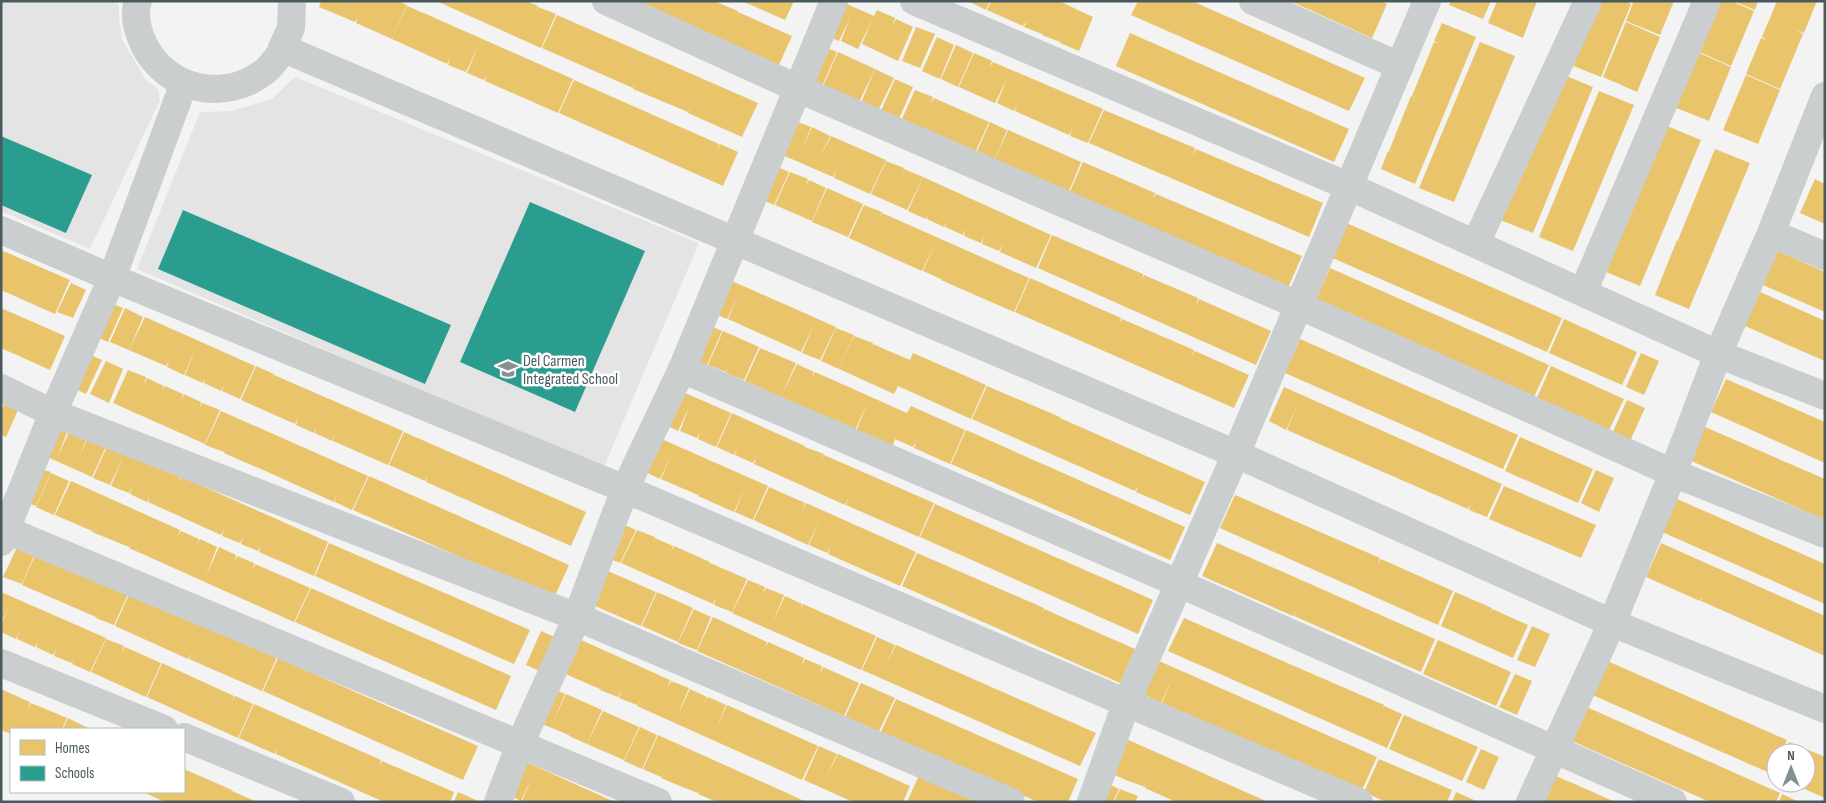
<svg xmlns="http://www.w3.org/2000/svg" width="1826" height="803" font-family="'Sofia Sans Condensed',sans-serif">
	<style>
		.education { fill: #e5e4e5 }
		.homes { fill: #e9c46a }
		.schools { fill: #2a9d8f }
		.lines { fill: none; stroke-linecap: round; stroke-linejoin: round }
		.minor { stroke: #cacece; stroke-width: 28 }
		.labels { text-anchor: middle; stroke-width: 5; stroke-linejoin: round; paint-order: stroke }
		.poi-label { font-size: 16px; fill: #495a5f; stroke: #fff; text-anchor: start }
	</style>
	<rect width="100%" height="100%" fill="#f3f3f3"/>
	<g class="education">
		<polygon points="1,1 112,1 119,4 119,17 122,39 145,79 158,89 160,100 90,249 1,211"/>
		<polygon points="295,77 699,243 603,469 137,269 200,112 232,111 272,99"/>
	</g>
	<g class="homes">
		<polygon points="321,1 398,1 407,5 392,39 356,23 358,17 355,22 319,7"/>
		<polygon points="436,1 526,1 538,6 536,13 538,7 556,14 541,48"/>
		<polygon points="623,1 714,1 738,11 736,17 738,12 792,36 777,69"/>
		<polygon points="742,1 794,1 785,20"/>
		<polygon points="840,1 874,16 877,10 895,18 893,25 896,19 913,27 898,61 862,44 873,18 858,49 841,41 850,18 839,41 822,34"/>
		<polygon points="968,1 990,1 986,10"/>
		<polygon points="991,1 1059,1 1093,17 1079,51 1060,43 1063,36 1060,42 1042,35 1044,28 1042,34 1024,27 1027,21 1023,26 1005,18 1007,13 1005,18 987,10"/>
		<polygon points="1138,1 1192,1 1365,78 1349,111 1131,15"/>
		<polygon points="1290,1 1381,1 1387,4 1372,38"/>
		<polygon points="1451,1 1491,1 1483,19 1449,5"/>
		<polygon points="1497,1 1537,1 1523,38 1488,23"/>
		<polygon points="1592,1 1625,1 1631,4 1601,77 1566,63"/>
		<polygon points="1630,1 1674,1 1660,35 1626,21 1633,3"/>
		<polygon points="1718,1 1731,1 1754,11 1731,66 1697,51"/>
		<polygon points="1733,1 1758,1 1755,10"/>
		<polygon points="1777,1 1817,1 1804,33 1797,30 1803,34 1780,89 1746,74 1761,38 1767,40 1762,37"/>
		<polygon points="407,6 426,14 423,21 426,14 444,22 441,28 444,22 573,79 558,113 485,81 487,75 484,80 467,73 479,44 466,72 448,65 450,58 447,64 392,39"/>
		<polygon points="557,15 758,103 742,137 688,113 690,107 688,112 633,89 636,82 633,88 542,48"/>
		<polygon points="1626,22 1660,37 1637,92 1603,77"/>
		<polygon points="1442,23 1476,37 1415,184 1381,169 1388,151 1395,154 1389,151 1411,96 1417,98 1412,96 1434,42 1440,44 1434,41"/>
		<polygon points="916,27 935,34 920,68 902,61"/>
		<polygon points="1130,33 1349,129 1334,162 1116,66"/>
		<polygon points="937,37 954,45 940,79 922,71"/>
		<polygon points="1480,42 1515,56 1454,202 1419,188"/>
		<polygon points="820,45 837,52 822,86 804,78"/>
		<polygon points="956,45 973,53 958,87 941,79"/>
		<polygon points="838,52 875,69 859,102 823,86"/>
		<polygon points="1697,52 1731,67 1709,121 1674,107"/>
		<polygon points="974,53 992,61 990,67 993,62 1103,109 1088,143 1070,136 1072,129 1069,135 1015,111 1017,105 1014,111 997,103 1007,79 995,103 959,87"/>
		<polygon points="875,69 894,78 878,111 861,103"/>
		<polygon points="1559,73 1593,87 1533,233 1498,219"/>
		<polygon points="1746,75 1780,90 1758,144 1723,130"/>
		<polygon points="895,79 913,87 898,121 880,113"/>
		<polygon points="574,80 719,144 718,149 720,144 738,152 723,186 559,113"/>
		<polygon points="915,90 933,97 931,104 934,98 952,106 950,112 952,106 989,122 974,155 956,148 958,141 956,147 900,123"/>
		<polygon points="1599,91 1634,105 1573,251 1539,237"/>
		<polygon points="1104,110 1195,148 1193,155 1196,149 1250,172 1248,178 1250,172 1323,203 1309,237 1089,143"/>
		<polygon points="793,120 811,127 801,151 812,127 830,136 819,159 831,136 886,160 870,194 834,178 836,171 833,177 778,153"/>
		<polygon points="990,122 1007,130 993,164 975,156"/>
		<polygon points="1667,126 1701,140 1678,195 1673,193 1678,195 1640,286 1606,272"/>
		<polygon points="1008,130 1063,154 1061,159 1063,154 1081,162 1067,196 993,164"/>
		<polygon points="1715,149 1750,163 1689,309 1655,295 1677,240 1684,243 1678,240"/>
		<polygon points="886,161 904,168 902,175 904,169 923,177 907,210 871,194"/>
		<polygon points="1083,162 1155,193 1153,199 1156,194 1302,256 1287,290 1068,196"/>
		<polygon points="771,164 789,172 774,205 756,197"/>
		<polygon points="790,172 808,179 806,186 809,180 826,188 812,221 775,205"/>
		<polygon points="923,177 1051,235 1036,268 1000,252 1002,245 999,251 982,244 984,237 981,243 964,236 966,229 963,235 945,227 947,221 944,227 927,219 928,214 926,219 908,211"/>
		<polygon points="1815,179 1825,184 1825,224 1800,213"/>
		<polygon points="827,188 863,204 848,237 812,222"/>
		<polygon points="864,205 882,212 879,218 882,213 1029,278 1014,312 941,280 943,274 941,279 923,271 935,243 922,271 904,263 906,257 904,263 849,238"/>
		<polygon points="1344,222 1562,318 1547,352 1328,256"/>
		<polygon points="1052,235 1143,274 1142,280 1144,275 1198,298 1196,305 1199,299 1271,331 1256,365 1038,268"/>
		<polygon points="1,250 70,280 55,314 1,290"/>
		<polygon points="1778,251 1825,272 1825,312 1763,285"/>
		<polygon points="1330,268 1549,365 1533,399 1315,302"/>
		<polygon points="725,278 836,327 820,360 802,353 814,324 801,352 728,319 738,296 727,319 710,312"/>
		<polygon points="1030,278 1121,318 1119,324 1122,319 1194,350 1192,356 1195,351 1249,375 1234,408 1015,312"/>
		<polygon points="71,283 86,290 73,318 57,312"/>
		<polygon points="1758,291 1825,321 1825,361 1797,349 1799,344 1797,349 1743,325"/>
		<polygon points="105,301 123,308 108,342 90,334"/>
		<polygon points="1,308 65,336 50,370 1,348"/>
		<polygon points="125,308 143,317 129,350 110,342"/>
		<polygon points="145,317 255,366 240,399 222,391 224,385 221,391 204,383 205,378 203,383 185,375 197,346 184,375 167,367 169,360 166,366 129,350"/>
		<polygon points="1564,319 1637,352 1622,385 1549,353"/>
		<polygon points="704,323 722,331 707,365 689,356"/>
		<polygon points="836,328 854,335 839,369 821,361"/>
		<polygon points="723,331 759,347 744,380 726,373 729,366 726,372 708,365"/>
		<polygon points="854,336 873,343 870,350 873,344 891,352 889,358 891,352 910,360 913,353 968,377 965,384 968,377 986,385 971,419 898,386 894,394 839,369"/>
		<polygon points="1300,339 1518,435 1503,469 1376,413 1378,407 1376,413 1285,373"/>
		<polygon points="760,348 796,363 781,397 763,389 765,383 763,389 745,381"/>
		<polygon points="84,352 102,360 86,394 69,386"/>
		<polygon points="1641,353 1659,361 1644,395 1626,387"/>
		<polygon points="106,361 123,369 109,403 90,394"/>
		<polygon points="797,364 814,372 812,378 815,372 907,413 911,406 965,430 950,464 914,448 916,442 913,447 895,439 892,447 874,439 876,433 874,438 856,431 868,402 855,430 837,423 839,417 837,422 781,397"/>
		<polygon points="256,366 274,374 271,381 274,375 403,431 388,465 333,441 335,434 332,441 315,433 316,427 314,433 296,425 298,418 295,424 241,400"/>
		<polygon points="1551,366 1624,399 1608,432 1536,400"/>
		<polygon points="128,370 146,377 144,384 147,378 164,386 162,392 165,386 183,394 181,401 184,394 201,402 200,408 202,403 220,410 205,444 113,403"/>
		<polygon points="1726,379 1825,422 1825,463 1711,412"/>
		<polygon points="987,386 1060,417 1058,423 1060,418 1205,482 1190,515 1136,492 1138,486 1135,491 972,419"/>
		<polygon points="1284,387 1502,484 1487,517 1469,510 1471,503 1468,509 1287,430 1297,406 1286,430 1269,421"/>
		<polygon points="676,389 731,413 716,447 698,439 700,432 697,438 680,431 689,407 678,431 661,423"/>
		<polygon points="1627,400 1645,408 1630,441 1612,434"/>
		<polygon points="4,404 18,410 6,437 1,435 1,412"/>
		<polygon points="221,411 368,476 352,510 335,502 336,496 334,502 261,469 264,463 261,469 242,461 245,454 242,461 224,453 226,447 224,452 205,445"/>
		<polygon points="732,413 787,438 784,445 787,438 805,446 803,452 805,447 824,454 821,461 824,455 934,503 919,537 846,505 848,498 845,505 754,464 756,458 753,463 735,455 737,448 734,455 717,447"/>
		<polygon points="56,423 69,427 58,456 71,428 88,435 78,459 89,435 107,444 92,477 43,455"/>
		<polygon points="1705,427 1825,479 1825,520 1780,500 1782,495 1780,500 1689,460"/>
		<polygon points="966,430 1185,527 1170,560 951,464"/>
		<polygon points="404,432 586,512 571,546 426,482 427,476 425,481 389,465"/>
		<polygon points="657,437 768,486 753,520 735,512 747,483 734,512 698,496 701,490 698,495 661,479 673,451 660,479 643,471"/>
		<polygon points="1520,437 1593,469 1578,503 1505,471"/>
		<polygon points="108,444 181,476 178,482 182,477 200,485 197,491 200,485 328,542 314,576 259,552 261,545 258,551 241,544 243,537 240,543 222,536 224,529 221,535 148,502 150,495 147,502 130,494 132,488 129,493 111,486 123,457 110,485 93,478"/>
		<polygon points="37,468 51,472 36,506 23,501"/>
		<polygon points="1596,470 1614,478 1599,512 1581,503"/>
		<polygon points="51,473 69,481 54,515 36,507"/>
		<polygon points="369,476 569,565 554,598 353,510"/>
		<polygon points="71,481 180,530 178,536 181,531 199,539 197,545 200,539 217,547 206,576 219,547 236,555 234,562 237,556 254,563 253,569 255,564 310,588 294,622 147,556 150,549 147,556 129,548 132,542 129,547 92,532 94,526 92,531 55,515"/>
		<polygon points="1504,486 1596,525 1581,558 1489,519"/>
		<polygon points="769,487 787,495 785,501 787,495 805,503 803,510 806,503 916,552 900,586 828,554 830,547 827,553 809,545 819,521 808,545 754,520"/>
		<polygon points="1235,495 1380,558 1378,564 1381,559 1453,591 1438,625 1220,528"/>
		<polygon points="1677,499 1825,564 1825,604 1662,532"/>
		<polygon points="935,504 1135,592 1133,598 1135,592 1153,600 1138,634 920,537"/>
		<polygon points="618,522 636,530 620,563 603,556"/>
		<polygon points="637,530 655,537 653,543 655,538 673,546 671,552 674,546 692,554 690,559 692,554 710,562 707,568 710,563 747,579 732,612 714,605 716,598 713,604 621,563"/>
		<polygon points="19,543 36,551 22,584 3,577"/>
		<polygon points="329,543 530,630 514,664 315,576"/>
		<polygon points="1217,543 1435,639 1421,672 1294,616 1296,611 1293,616 1202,576"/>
		<polygon points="1661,543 1825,616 1825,656 1701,601 1702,595 1700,601 1646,577"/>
		<polygon points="37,551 129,592 114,625 96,618 98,611 96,617 59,601 61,594 59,601 22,585"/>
		<polygon points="917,553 1044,608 1042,614 1044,609 1135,649 1120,683 902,586"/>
		<polygon points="601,568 656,592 641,626 586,602"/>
		<polygon points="748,580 765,587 763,594 766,588 784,595 772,624 785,596 802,604 801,609 803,604 821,612 819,617 821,612 876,636 861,670 732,613"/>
		<polygon points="311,588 511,676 496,710 295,622"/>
		<polygon points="1,592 106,638 90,672 72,664 75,657 72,663 54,656 56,649 53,655 36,647 38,641 35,647 17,639 19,632 16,639 1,632 1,625 9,607 1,623"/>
		<polygon points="130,592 148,600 146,607 148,601 166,608 164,614 167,609 277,657 262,691 189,659 192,653 188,659 115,626"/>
		<polygon points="657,592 693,608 678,642 642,626"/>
		<polygon points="1455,592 1492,608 1490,614 1492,609 1528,625 1513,658 1441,626"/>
		<polygon points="694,609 711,617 697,650 678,643"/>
		<polygon points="713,617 767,642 765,648 768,642 804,658 802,665 805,659 822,666 820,673 823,667 859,683 844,716 715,659 718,652 715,659 697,651"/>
		<polygon points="1184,618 1384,705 1382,711 1384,706 1402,714 1387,748 1168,651"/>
		<polygon points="1532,626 1550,634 1535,667 1517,660"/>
		<polygon points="541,631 559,639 544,673 526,665"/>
		<polygon points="877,637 895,645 885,668 896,645 1096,733 1080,766 862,670"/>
		<polygon points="106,639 124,646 122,653 125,647 143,655 140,661 143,655 161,663 146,697 91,672"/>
		<polygon points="579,639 670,680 668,687 671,681 689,688 677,717 690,689 707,697 704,703 708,697 726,705 716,729 727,705 818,746 802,780 637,706 640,700 637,705 619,698 621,691 618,697 600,690 603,683 600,689 563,673"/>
		<polygon points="1438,640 1511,672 1496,706 1423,674"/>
		<polygon points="278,658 478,746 463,780 263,691"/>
		<polygon points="1605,660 1787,740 1781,753 1776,753 1776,764 1772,774 1590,694"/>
		<polygon points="1159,661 1377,757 1362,790 1162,703 1172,679 1161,703 1143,694"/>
		<polygon points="162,663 234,696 232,702 235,696 253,704 238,738 147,697"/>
		<polygon points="1515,674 1532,681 1517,715 1499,707"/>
		<polygon points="861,683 895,698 879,731 845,717"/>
		<polygon points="547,686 565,694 553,723 566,694 602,710 587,744 569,736 571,730 569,735 532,720"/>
		<polygon points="1,689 12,694 10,701 12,694 30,702 28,709 31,703 67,718 62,729 11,729 11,734 1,730"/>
		<polygon points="896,699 1078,779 1068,802 1038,802 990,781 992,775 990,780 881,732"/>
		<polygon points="254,704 381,760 379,766 382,761 454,792 450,802 384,802 276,754 278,748 275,754 239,738"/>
		<polygon points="1580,704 1780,793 1776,802 1710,802 1565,738"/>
		<polygon points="603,711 639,727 624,760 587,744"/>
		<polygon points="1404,715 1478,747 1462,781 1389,749"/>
		<polygon points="68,718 86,727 93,729 63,729"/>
		<polygon points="640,727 657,735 642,769 624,761"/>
		<polygon points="658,735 787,793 806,802 717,802 719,796 717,802 698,794 701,787 698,793 680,786 661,778 664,771 661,777 643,769"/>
		<polygon points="1124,738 1268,802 1176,802 1145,788 1147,782 1145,787 1126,780 1108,772"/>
		<polygon points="1789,742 1825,757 1825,798 1791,783 1806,783 1806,753 1784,753"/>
		<polygon points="819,746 837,754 826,778 838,754 910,786 903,802 853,802 804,780"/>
		<polygon points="1481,749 1499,757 1484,790 1466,782"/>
		<polygon points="518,759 537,767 615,802 524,802 522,801 532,777 521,801 504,793"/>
		<polygon points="1379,759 1452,790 1447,802 1386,802 1364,792"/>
		<polygon points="184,769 232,790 230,796 232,791 257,802 165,802 143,792 184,792"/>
		<polygon points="1549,773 1586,789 1615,802 1537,802"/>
		<polygon points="919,775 981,802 907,802"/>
		<polygon points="1101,780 1119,789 1113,802 1093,802"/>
		<polygon points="1120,789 1138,796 1135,802 1114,802"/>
		<polygon points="458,792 476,800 475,802 454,802"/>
		<polygon points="1456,792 1474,800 1473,802 1452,802"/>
		<polygon points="1782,794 1799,802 1779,802"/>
	</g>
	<g class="schools">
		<polygon points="1,136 92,175 66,233 1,205"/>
		<polygon points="530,202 645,251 575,412 460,362"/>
		<polygon points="183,210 451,325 425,384 158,269"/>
	</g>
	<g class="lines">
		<g class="minor">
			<path d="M 138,1 C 133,15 138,32 144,45 C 167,90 224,103 264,72 C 271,67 276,58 282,52 L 282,48 L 291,28 L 292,1"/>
			<polyline points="606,1 799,89 1298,305 1673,473 1825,534"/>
			<polyline points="914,1 1348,186 1718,354 1825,396"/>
			<polyline points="1253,1 1400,66"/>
			<polyline points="282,48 1236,454 1612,623 1825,709"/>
			<polyline points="1,230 112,278 625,489 1359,802"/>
			<polyline points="1771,233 1825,256"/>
			<polyline points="1476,243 1588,1"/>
			<polyline points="1583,292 1707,1"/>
			<polyline points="682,369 1180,584 1673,802"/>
			<polyline points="1,388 53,413 577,617 1011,802"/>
			<polyline points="1,528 658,802"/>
			<polyline points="1,542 53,413 112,278 184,83"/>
			<polyline points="1,663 164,729"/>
			<polyline points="184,737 341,802"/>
			<polyline points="498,802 520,744 577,617 625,489 682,369 834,1"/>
			<polyline points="1091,802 1126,704 1236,454 1427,1"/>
			<polyline points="1530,802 1612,623 1673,473 1718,354 1771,233 1825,96"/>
		</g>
	</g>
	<defs>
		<symbol id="school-bare" viewBox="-9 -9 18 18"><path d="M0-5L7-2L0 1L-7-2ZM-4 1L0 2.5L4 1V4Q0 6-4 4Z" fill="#849093" stroke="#fff" stroke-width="2.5" paint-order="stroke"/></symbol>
	</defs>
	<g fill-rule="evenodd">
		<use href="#school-bare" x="494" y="355" width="28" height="28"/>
	</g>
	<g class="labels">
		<g class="poi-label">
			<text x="523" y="366">Del Carmen<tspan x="523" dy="18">Integrated School</tspan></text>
		</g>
	</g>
	<rect width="1826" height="803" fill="none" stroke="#495a5f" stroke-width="5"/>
	<rect x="10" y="728" width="175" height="65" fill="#ffffff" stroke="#b6bdbf"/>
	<rect x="20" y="740" width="25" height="15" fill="#e9c46a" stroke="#b6bdbf"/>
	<text x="55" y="753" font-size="15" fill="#495a5f">Homes</text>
	<rect x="20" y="766" width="25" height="15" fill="#2a9d8f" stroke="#b6bdbf"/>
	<text x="55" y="778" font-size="15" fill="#495a5f">Schools</text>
	<g transform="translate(1791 768)"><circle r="24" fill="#ffffff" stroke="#b6bdbf"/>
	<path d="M0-4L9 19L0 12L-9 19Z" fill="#849093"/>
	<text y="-8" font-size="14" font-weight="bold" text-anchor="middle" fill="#495a5f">N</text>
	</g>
</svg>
